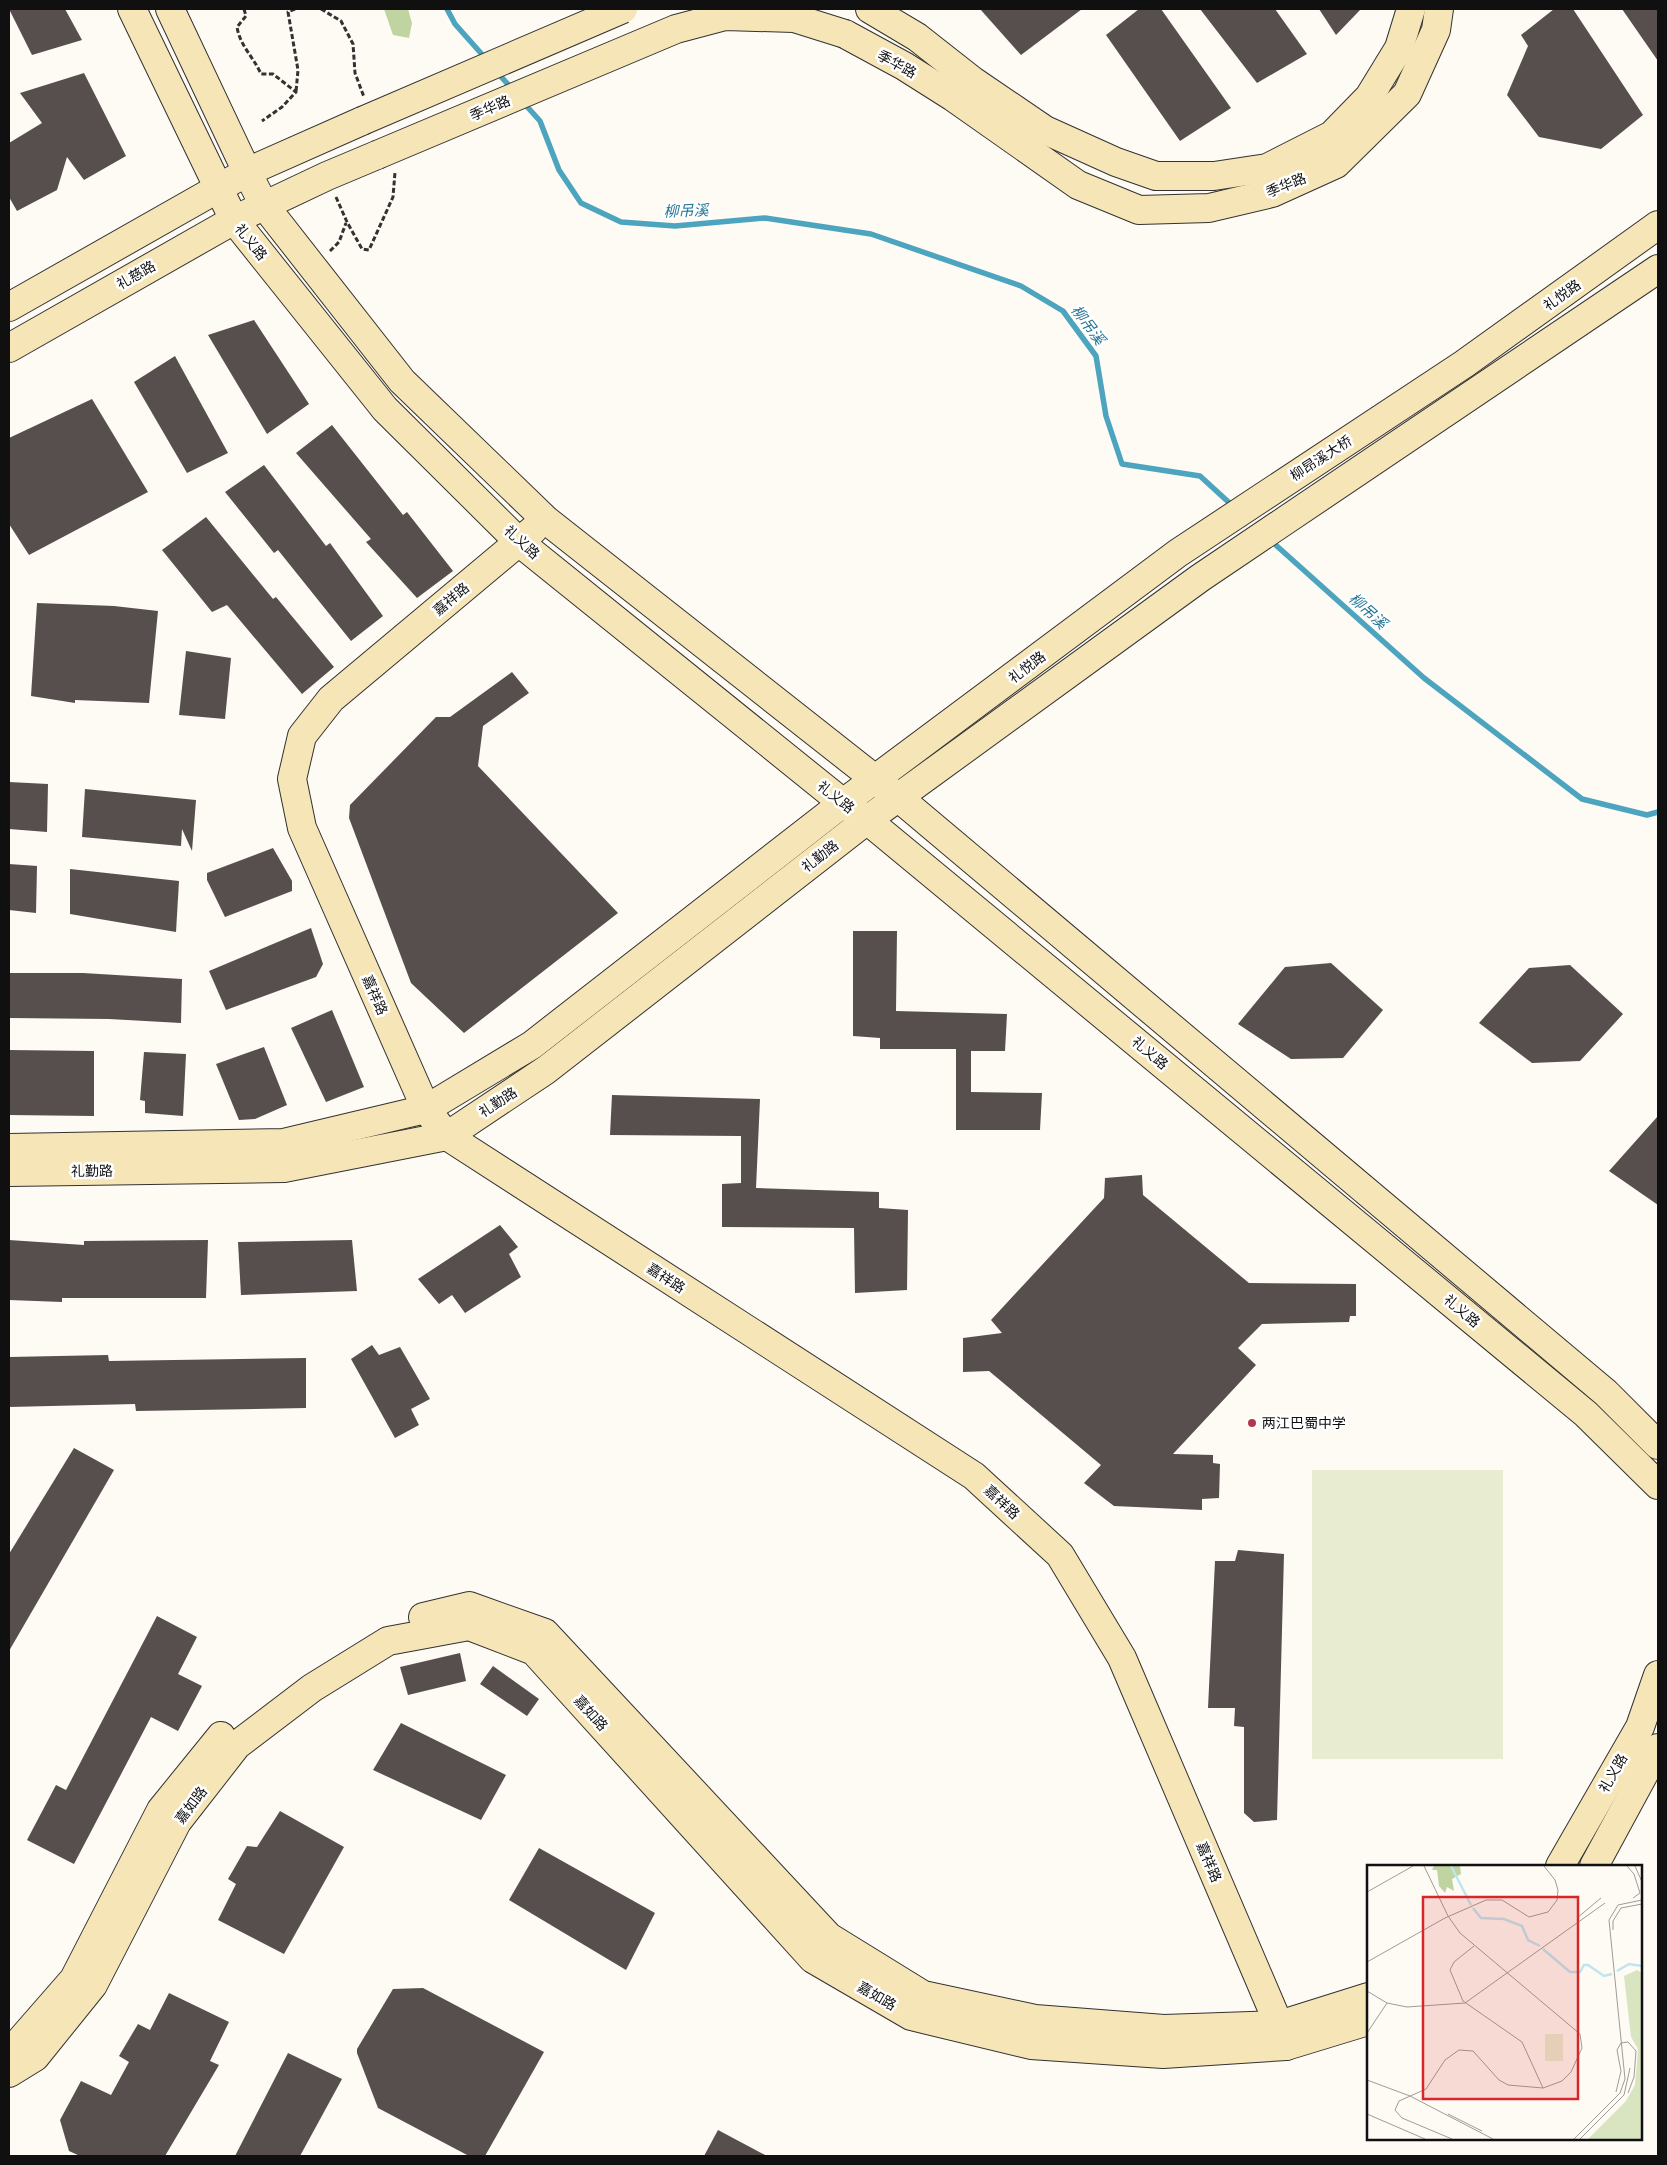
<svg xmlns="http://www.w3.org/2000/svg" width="1667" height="2165" font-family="'Playfair Display','Noto Sans SC',serif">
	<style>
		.forest { fill: #c0d4a1 }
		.pitch { fill: #e8edd1 }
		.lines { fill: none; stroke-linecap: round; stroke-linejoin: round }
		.stream { stroke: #4da4bf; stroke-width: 5.5 }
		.building { fill: #574f4d }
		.secondary-casing { stroke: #323232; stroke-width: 30 }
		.path { stroke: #323232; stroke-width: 3; stroke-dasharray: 5 2.5; stroke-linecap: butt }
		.secondary { stroke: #f6e5b6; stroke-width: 28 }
		.secondary-bridge-casing { stroke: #323232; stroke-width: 30; stroke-linecap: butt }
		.secondary-bridge { stroke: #f6e5b6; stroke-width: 28 }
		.poi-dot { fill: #b13750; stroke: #fff; stroke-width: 2 }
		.labels { text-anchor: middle; stroke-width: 5; stroke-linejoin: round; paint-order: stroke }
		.street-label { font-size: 14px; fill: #101010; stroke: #fff }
		.poi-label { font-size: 14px; fill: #101010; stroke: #fff; text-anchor: start }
		.water-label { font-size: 15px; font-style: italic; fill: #267694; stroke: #fff }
		.inset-river { fill: none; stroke: #bee5f0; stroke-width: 2.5 }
		.inset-road { fill: none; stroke: #9f9c99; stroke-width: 1 }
		.view { fill: #d62828; fill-opacity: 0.15; stroke: #d62828; stroke-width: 2.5 }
		.inset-edge { fill: none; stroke: #101010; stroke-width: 2.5 }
	</style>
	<rect width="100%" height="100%" fill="#fefaf4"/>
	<polygon class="forest" points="384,9 408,9 412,23 409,38 393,35"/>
	<rect class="pitch" x="1312" y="1470" width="191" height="289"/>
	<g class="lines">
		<g class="stream">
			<polyline points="447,9 455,24 487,60"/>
			<polyline points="496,71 513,90"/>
			<polyline points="522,101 540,121 559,170 581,203 621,222 675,226 765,218 871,234 1021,286 1063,311 1096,356 1106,416 1122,464 1200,476 1235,508"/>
			<polyline points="1269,539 1424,678 1582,799 1647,815 1658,812"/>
		</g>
	</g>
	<g class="building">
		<polygon points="9,9 65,9 82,40 32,55"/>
		<polygon points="980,9 1082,9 1021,55"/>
		<polygon points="1139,9 1161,9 1231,108 1180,141 1106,35"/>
		<polygon points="1200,9 1275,9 1307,54 1257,83"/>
		<polygon points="1319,9 1361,9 1336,35"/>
		<polygon points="1554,9 1573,9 1643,115 1601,149 1539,137 1507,95 1528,46 1521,35"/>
		<polygon points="1622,9 1658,9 1658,61"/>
		<polygon points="84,73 126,156 84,180 67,157 57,190 17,211 9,197 9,143 42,123 20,93"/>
		<polygon points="254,320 309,404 267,434 208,335"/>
		<polygon points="175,356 228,453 187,473 134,382"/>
		<polygon points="92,399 148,492 29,555 9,524 9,438"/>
		<polygon points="332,425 403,515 407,512 453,571 417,598 366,542 371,539 296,453"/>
		<polygon points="264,465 326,546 330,543 383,616 351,641 278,550 274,553 225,492"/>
		<polygon points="206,517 273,599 276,597 334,667 302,694 227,605 212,612 162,550"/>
		<polygon points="37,603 114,606 158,611 149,703 75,700 75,703 31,696"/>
		<polygon points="186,651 231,658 225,719 179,715"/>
		<polygon points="512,672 529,693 483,726 478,766 618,913 464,1033 411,983 349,818 350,805 436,717 450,717"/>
		<polygon points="9,782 48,784 47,832 9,829"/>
		<polygon points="85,789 196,800 192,851 182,829 181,846 82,837"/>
		<polygon points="273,848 292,881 292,891 225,917 207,880 207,873"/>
		<polygon points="9,864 37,866 36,913 9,910"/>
		<polygon points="70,869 179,881 176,932 70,914"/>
		<polygon points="311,928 323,964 316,977 226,1010 209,971"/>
		<polygon points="853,931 897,931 896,1011 1007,1014 1005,1051 971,1051 971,1092 1042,1093 1040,1130 956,1130 956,1049 880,1049 880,1038 853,1036"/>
		<polygon points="1331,963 1383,1010 1343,1058 1291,1059 1238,1024 1285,967"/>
		<polygon points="1570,965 1623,1014 1580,1061 1532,1063 1479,1023 1529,968"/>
		<polygon points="9,973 83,973 182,979 181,1023 109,1019 9,1018"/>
		<polygon points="332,1010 364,1087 326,1102 291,1028"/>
		<polygon points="264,1047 287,1105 255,1119 239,1120 216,1064"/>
		<polygon points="9,1050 94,1051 94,1116 9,1115"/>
		<polygon points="144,1052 186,1054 183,1116 145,1113 145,1101 140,1100"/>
		<polygon points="612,1095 760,1099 756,1188 879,1192 879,1208 908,1210 907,1290 855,1293 854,1228 722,1227 722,1184 741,1183 741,1136 610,1135"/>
		<polygon points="1658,1116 1658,1205 1609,1171"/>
		<polygon points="1142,1175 1143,1195 1249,1283 1356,1284 1356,1316 1350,1316 1349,1322 1262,1324 1238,1348 1256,1365 1173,1454 1213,1455 1213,1463 1220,1464 1219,1498 1202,1499 1202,1510 1114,1506 1084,1483 1101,1465 989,1371 963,1372 963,1338 1002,1333 991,1320 1104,1198 1105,1178"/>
		<polygon points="500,1225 518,1247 509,1254 521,1277 465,1313 452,1295 439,1304 418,1279"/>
		<polygon points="9,1240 84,1245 84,1241 208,1240 206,1298 62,1298 62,1302 9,1300"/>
		<polygon points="352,1240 357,1291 241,1295 238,1242"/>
		<polygon points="372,1345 379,1355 400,1347 430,1399 411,1409 419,1425 395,1438 351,1359"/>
		<polygon points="108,1355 109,1361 306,1358 306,1408 136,1411 135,1404 9,1407 9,1357"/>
		<polygon points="74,1448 114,1470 9,1651 9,1554"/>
		<polygon points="1238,1550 1284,1554 1277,1820 1254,1822 1244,1813 1244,1727 1234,1726 1235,1708 1208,1708 1215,1561 1235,1561"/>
		<polygon points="157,1616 197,1637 178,1674 202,1686 178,1731 151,1717 74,1864 27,1840 56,1785 66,1790"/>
		<polygon points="460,1653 466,1681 408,1695 400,1667"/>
		<polygon points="493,1666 539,1699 527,1716 480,1684"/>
		<polygon points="401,1723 506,1775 481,1820 373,1770"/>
		<polygon points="280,1811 344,1847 284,1954 218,1920 236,1884 228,1879 247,1846 257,1847"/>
		<polygon points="539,1848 655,1913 626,1970 509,1900"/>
		<polygon points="423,1988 544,2052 485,2156 469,2156 378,2108 357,2053 357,2049 393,1989"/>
		<polygon points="169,1993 229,2022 210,2061 219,2065 165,2156 80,2156 69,2151 60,2120 81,2081 111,2095 129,2062 119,2056 138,2024 150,2030"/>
		<polygon points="288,2053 342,2079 300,2156 235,2156"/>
		<polygon points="718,2130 767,2156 704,2156"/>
	</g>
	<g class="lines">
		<defs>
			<g id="secondary">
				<polyline points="132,9 234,220 385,409 519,542 843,803 867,820 1586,1414 1658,1485"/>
				<polyline points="170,9 247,172 264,205 402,381 546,520 899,798 1606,1393 1658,1445"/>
				<polyline points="870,9 917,37 973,81 1045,130 1116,162 1156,176 1214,176 1267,168 1332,135 1369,97 1399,48 1411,9"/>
				<polyline points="845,34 904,66 953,97 1078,185 1139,210 1209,208 1272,193 1336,164 1407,94 1436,30 1439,9"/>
				<polyline points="9,307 247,172 362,121"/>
				<polyline points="9,348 234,220 327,176 377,155"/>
				<polyline points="533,530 331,699 302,736 292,779 302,828 426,1109 447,1136 974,1476 1060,1555 1122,1658 1279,2025 1286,2046"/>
				<polyline points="9,1148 283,1143 426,1109 532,1045 843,803 1178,553 1464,364 1658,225"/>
				<polyline points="9,1172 284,1168 447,1136 546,1070 867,820 1200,578 1658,269"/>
				<polyline points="423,1617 469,1606 545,1633 829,1937 923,1995 1035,2019 1164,2029 1279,2025 1368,1997"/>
				<polyline points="1560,1866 1640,1727 1658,1675"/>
				<polyline points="1594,1866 1658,1748"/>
				<polyline points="9,2048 19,2042 74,1979 161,1810 221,1736"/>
				<polyline points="9,2073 35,2057 93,1985 177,1822 237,1745 312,1688 388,1641 469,1626 534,1651 813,1959 911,2016 1031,2045 1163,2054 1286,2046 1368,2021"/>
			</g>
		</defs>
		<use href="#secondary" class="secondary-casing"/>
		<g class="path">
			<path d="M 244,9 L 246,16 L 237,27 C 240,46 253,56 261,74 L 273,74 L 296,92 L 282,107 L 262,121"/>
			<polyline points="295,9 288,12 298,70 296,92"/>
			<polyline points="321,9 341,21 353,44 355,73 364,97"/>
			<polyline points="336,197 347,222 362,249 369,250 393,197 395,172"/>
			<polyline points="330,251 339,242 346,223"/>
		</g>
		<use href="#secondary" class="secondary"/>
		<defs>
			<g id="secondary-bridge">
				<polyline points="362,121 623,9"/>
				<polyline points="377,155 676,29 725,16 794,18 845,34"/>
			</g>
		</defs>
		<use href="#secondary-bridge" class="secondary-bridge-casing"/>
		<use href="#secondary-bridge" class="secondary-bridge"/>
	</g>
	<circle class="poi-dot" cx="1252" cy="1423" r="5"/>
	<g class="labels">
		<g class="street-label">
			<text transform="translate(897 64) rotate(29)" y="5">季华路</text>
			<text transform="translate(490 108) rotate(-23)" y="5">季华路</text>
			<text transform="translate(1286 185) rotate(-22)" y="5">季华路</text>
			<text transform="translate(251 242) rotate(51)" y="5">礼义路</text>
			<text transform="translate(136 275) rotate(-30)" y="5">礼慈路</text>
			<text transform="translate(1562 295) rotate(-35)" y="5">礼悦路</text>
			<text transform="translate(1321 458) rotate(-33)" y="5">柳昂溪大桥</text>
			<text transform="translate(522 542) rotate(42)" y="5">礼义路</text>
			<text transform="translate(451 599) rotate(-40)" y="5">嘉祥路</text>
			<text transform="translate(1027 667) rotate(-37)" y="5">礼悦路</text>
			<text transform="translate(836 797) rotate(38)" y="5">礼义路</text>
			<text transform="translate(820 856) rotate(-38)" y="5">礼勤路</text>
			<text transform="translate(375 995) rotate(66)" y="5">嘉祥路</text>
			<text transform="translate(1150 1053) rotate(40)" y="5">礼义路</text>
			<text transform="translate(498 1102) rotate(-33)" y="5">礼勤路</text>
			<text transform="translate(92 1171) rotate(-1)" y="5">礼勤路</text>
			<text transform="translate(666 1278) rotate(33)" y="5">嘉祥路</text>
			<text transform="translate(1462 1311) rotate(40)" y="5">礼义路</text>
			<text transform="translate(1002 1502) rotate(43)" y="5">嘉祥路</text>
			<text transform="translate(591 1713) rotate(48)" y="5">嘉如路</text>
			<text transform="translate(1613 1773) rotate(-60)" y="5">礼义路</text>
			<text transform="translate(191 1805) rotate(-53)" y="5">嘉如路</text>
			<text transform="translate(1209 1862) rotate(67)" y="5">嘉祥路</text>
			<text transform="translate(877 1996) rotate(30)" y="5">嘉如路</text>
		</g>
		<g class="poi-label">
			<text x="1262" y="1428">两江巴蜀中学</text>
		</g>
		<g class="water-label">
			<text transform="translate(686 211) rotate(-2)" y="5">柳吊溪</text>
			<text transform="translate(1088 325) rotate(53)" y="5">柳吊溪</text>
			<text transform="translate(1368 611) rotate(42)" y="5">柳吊溪</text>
		</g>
	</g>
	<g transform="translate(1367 1865)">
		<rect width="275" height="275" fill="#fefaf4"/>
		<path d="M 270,105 L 275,108 L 275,274 L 221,274 L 259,236 L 268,220 L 271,184 L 264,172 L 257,111 Z" fill="#d9e5c0"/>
		<path d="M 67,1 L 93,1 L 94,9 L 85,14 L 87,26 L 80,22 L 78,28 L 72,21 L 70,5 L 65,5 Z" fill="#c0d4a1"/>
		<path d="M 178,169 L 196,169 L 196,196 L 178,196 Z" fill="#e8edd1"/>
		<path class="inset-river" d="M 84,1 L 104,40M 106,43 L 114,53 L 137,54 L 155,61 L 161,75 L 173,81M 176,84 L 203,107 L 213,107 L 217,100 L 221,100 L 237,111 L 245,109M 250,106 L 262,99 L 275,101"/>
		<path class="inset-road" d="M 57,1 L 81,51 L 93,68 L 213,169 L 215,183 L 204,207 L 195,216 L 176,223M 260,1 L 267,9 L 273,28 L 266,33M 268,1 L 275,17M 0,27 L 46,1M 210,53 L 234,33M 246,65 L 246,56 L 254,43 L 275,39M 0,97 L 78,53 L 119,35 L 135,35 L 162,52 L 181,47 L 190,35 L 191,25 L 188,15 L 177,1M 0,126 L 20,138 L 40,142 L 98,138 L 238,38M 0,168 L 20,138M 0,215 L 43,231 L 126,274M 249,227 L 254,206 L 250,185 L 254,178 L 261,177 L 269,186 L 267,212 L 261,228M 0,249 L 58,274M 81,249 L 115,266M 85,274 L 35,253 L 28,245 L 32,236 L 59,224 L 78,195 L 92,185 L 106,186 L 132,215 L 141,220 L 176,223 L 155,177 L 96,136 L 83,105 L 87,97 L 107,81M 207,274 L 253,228 L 258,214 L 242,55 L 251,40 L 275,35M 213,274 L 257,230 L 263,203"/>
		<path class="view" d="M 56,32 L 211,32 L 211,234 L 56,234 Z"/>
		<rect width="275" height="275" class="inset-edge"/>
	</g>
	<rect width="1667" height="2165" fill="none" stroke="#101010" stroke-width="20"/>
</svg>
